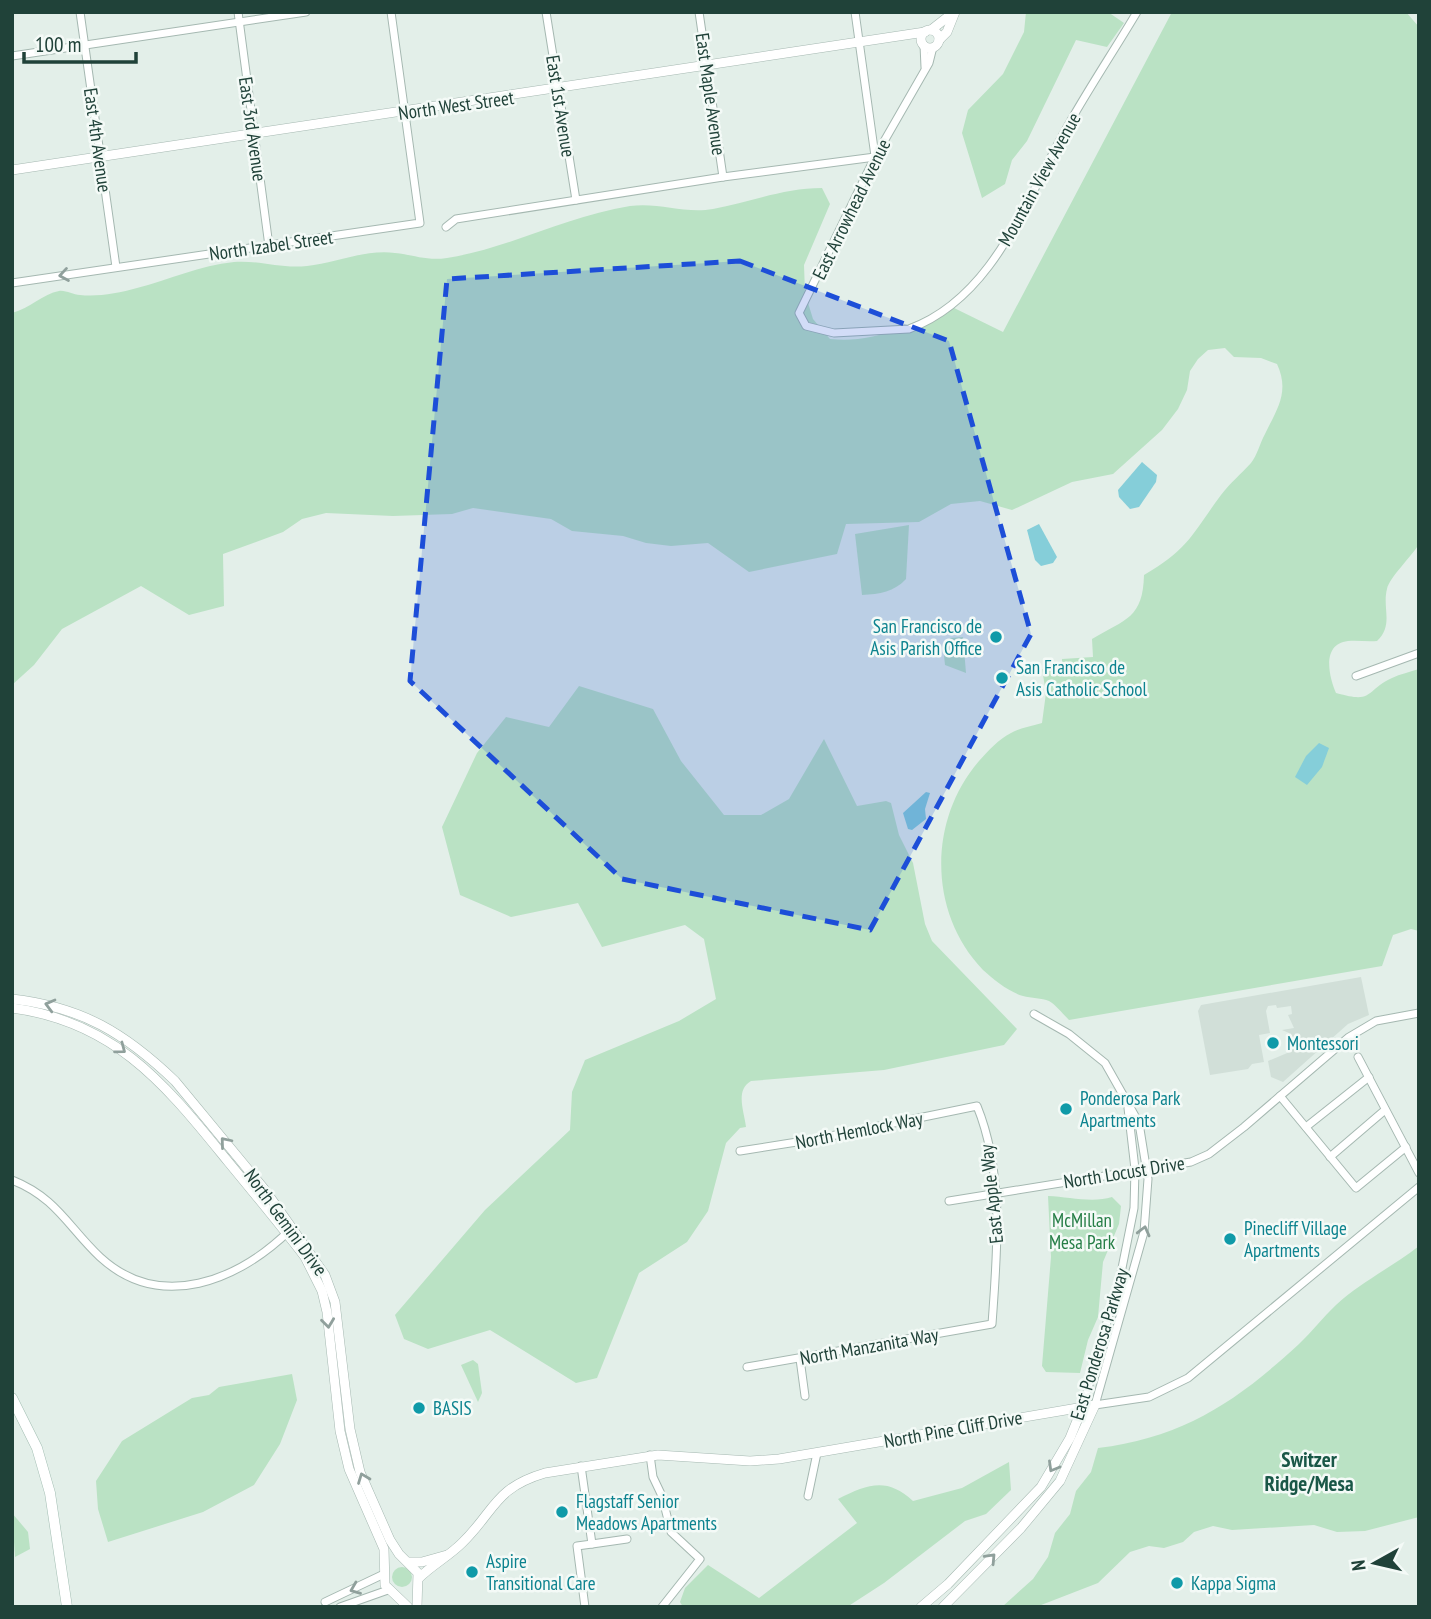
<svg xmlns="http://www.w3.org/2000/svg" width="1431" height="1619" font-family="'PT Sans Narrow',sans-serif">
	<style>
		.built { fill: #d1dfd8 }
		.green { fill: #bae2c4 }
		.water { fill: #85ced9 }
		.lines { fill: none; stroke-linecap: round; stroke-linejoin: round }
		.minor-casing { stroke: #a5b8b1; stroke-width: 9 }
		.tertiary-casing { stroke: #a5b8b1; stroke-width: 10 }
		.secondary-casing { stroke: #a0bcb1; stroke-width: 11 }
		.minor { stroke: #fff; stroke-width: 7 }
		.tertiary { stroke: #fff; stroke-width: 9 }
		.secondary { stroke: #fff; stroke-width: 10 }
		.oneway { stroke: #90a09c }
		.marked { fill: #1d4ed8; fill-opacity: 0.2; stroke: #1d4ed8; stroke-width: 5; stroke-dasharray: 14 9; stroke-linejoin: round }
		.culture-dot { fill: #0f9aa8; stroke: #f4faf7; stroke-width: 2.5 }
		.labels { text-anchor: middle; stroke-width: 5; stroke-linejoin: round; paint-order: stroke }
		.street-label { font-size: 19px; fill: #204239; stroke: #f4faf7 }
		.culture-label { font-size: 19px; fill: #0d838f; stroke: #f4faf7; text-anchor: start }
		.park-label { font-size: 19px; fill: #257e46; stroke: #f4faf7 }
		.neighbourhood-label { font-size: 21px; font-weight: bold; fill: #195747; stroke: #f4faf7 }
	</style>
	<rect width="100%" height="100%" fill="#e3efe9"/>
	<polygon class="built" points="1361,977 1369,1015 1348,1024 1283,1082 1271,1077 1268,1061 1292,1051 1291,1045 1287,1045 1286,1041 1290,1040 1289,1033 1282,1030 1294,1028 1288,1015 1292,1014 1291,1006 1277,1008 1276,1005 1268,1006 1266,1011 1270,1033 1259,1035 1264,1062 1252,1064 1248,1069 1210,1075 1198,1011 1201,1005"/>
	<g class="green">
		<polygon points="1026,12 1108,12 1124,23 1107,47 1076,40 1027,141 1012,160 1005,184 982,198 962,133 968,110 1003,74 1024,32"/>
		<path d="M 1172,12 L 1406,12 L 1419,27 L 1419,544 C 1412,556 1389,578 1387,589 C 1382,608 1394,625 1377,641 C 1367,642 1358,640 1348,641 C 1321,644 1329,677 1336,693 C 1375,704 1364,691 1392,678 C 1400,674 1410,672 1419,669 L 1419,931 L 1411,929 L 1393,935 L 1382,966 L 1069,1020 C 1063,1014 1056,1005 1049,1001 C 1042,998 1031,998 1023,996 C 1009,992 994,980 983,970 C 928,913 928,820 979,761 C 988,751 999,739 1011,733 C 1020,728 1032,726 1042,723 L 1046,693 L 1042,669 L 1062,665 L 1062,659 L 1093,657 L 1092,639 C 1126,619 1143,618 1144,575 C 1189,549 1192,534 1221,495 C 1230,483 1241,474 1251,463 C 1257,456 1260,443 1265,434 C 1277,409 1290,392 1277,364 L 1261,358 L 1234,357 L 1225,348 L 1208,350 L 1198,359 L 1190,371 L 1187,390 L 1178,409 L 1162,430 L 1113,474 L 1072,482 L 1012,510 L 980,501 L 951,504 L 919,522 L 846,524 L 837,554 L 749,572 L 708,543 L 671,546 L 646,543 L 623,536 L 572,531 L 551,519 L 473,508 L 452,514 L 393,516 L 326,513 L 302,519 L 283,532 L 223,554 L 224,606 L 189,615 L 141,586 L 62,629 L 34,665 L 12,685 L 12,313 C 30,308 43,294 59,291 C 66,290 73,295 80,295 C 98,297 119,293 137,288 C 169,280 200,265 234,262 C 259,260 281,269 307,266 C 335,263 366,249 395,253 C 414,255 427,261 447,258 C 510,248 567,216 630,206 C 659,202 684,214 713,209 C 750,202 784,188 822,188 L 830,204 L 804,265 L 805,293 L 813,319 L 830,339 C 875,344 909,324 950,306 L 1003,332 Z"/>
		<path d="M 909,525 L 906,579 C 894,592 880,594 862,595 L 855,534 Z"/>
		<polygon points="963,637 966,673 945,665 943,646 950,638"/>
		<path d="M 579,686 L 653,709 L 681,761 L 724,815 L 761,815 L 789,799 L 824,739 L 857,806 L 886,801 L 891,803 L 899,835 L 913,863 L 925,924 L 932,941 L 1017,1029 L 1004,1045 L 884,1070 L 751,1081 C 735,1090 744,1111 746,1127 L 740,1128 L 726,1143 L 708,1211 L 687,1242 L 639,1273 L 597,1378 L 576,1383 L 490,1330 L 428,1349 L 404,1339 L 395,1315 L 485,1210 L 570,1130 L 572,1092 L 585,1060 L 679,1021 L 716,999 L 704,939 L 685,925 L 602,947 L 578,903 L 511,917 L 460,895 L 442,827 L 477,753 L 506,717 L 549,727 Z"/>
		<path d="M 1048,1196 C 1069,1197 1093,1203 1112,1197 L 1121,1206 L 1119,1224 L 1103,1262 L 1098,1317 L 1088,1340 L 1080,1373 L 1046,1372 L 1042,1366 L 1051,1257 Z"/>
		<path d="M 1419,1246 L 1419,1517 L 1365,1531 L 1337,1532 L 1314,1525 L 1232,1530 L 1213,1526 L 1194,1532 L 1183,1542 L 1164,1548 L 1149,1546 L 1130,1552 L 1098,1583 L 1036,1607 L 1002,1607 L 1033,1579 L 1048,1557 L 1055,1533 L 1070,1514 L 1076,1491 L 1091,1472 L 1098,1448 C 1184,1437 1236,1402 1299,1344 C 1312,1332 1323,1317 1336,1305 C 1361,1282 1392,1267 1419,1246 Z"/>
		<polygon points="473,1360 478,1364 482,1393 478,1402 461,1365"/>
		<polygon points="292,1374 297,1400 280,1444 254,1485 203,1512 108,1542 98,1509 96,1481 122,1441 192,1398 209,1395 219,1387"/>
		<path d="M 1009,1462 L 1011,1490 L 986,1514 L 965,1521 L 884,1583 L 847,1607 L 683,1607 L 680,1602 L 685,1588 L 708,1565 L 759,1598 L 857,1523 L 838,1499 C 868,1484 887,1477 913,1501 L 962,1488 Z"/>
		<polygon points="12,1513 28,1532 30,1549 15,1557"/>
		<circle cx="402" cy="1577" r="10"/>
	</g>
	<g class="water">
		<polygon points="1142,462 1157,475 1156,482 1139,507 1130,509 1119,497 1118,490"/>
		<polygon points="1039,524 1057,557 1053,563 1041,566 1035,560 1027,530"/>
		<polygon points="1319,743 1329,748 1322,767 1307,785 1295,777 1306,756"/>
		<polygon points="926,792 930,793 925,809 926,819 912,830 908,829 903,813"/>
	</g>
	<g class="lines">
		<defs>
			<g id="minor">
				<polyline points="80,12 116,267"/>
				<polyline points="238,12 269,246"/>
				<polyline points="546,12 576,200"/>
				<polyline points="699,12 723,177"/>
				<polyline points="855,12 875,156"/>
				<polyline points="924,45 925,67"/>
				<path d="M 933,47 L 929,63 L 875,157 L 799,313 L 806,326 L 834,333 L 909,329 C 996,297 1027,195 1070,122 C 1091,85 1115,49 1137,12"/>
				<polyline points="12,56 306,12"/>
				<polyline points="446,227 456,219 723,177 875,157"/>
				<polyline points="12,283 420,223 391,12"/>
				<polyline points="1356,676 1419,653"/>
				<polyline points="1034,1014 1069,1034 1105,1063 1139,1123 1148,1179 1144,1232 1095,1405 1149,1397 1188,1378 1419,1187"/>
				<polyline points="1358,1057 1419,1173"/>
				<polyline points="1280,1096 1356,1188 1406,1147"/>
				<polyline points="1306,1127 1369,1077"/>
				<path d="M 740,1151 L 816,1139 L 977,1106 C 1005,1175 997,1253 992,1324 L 747,1367"/>
				<polyline points="1330,1157 1385,1110"/>
				<path d="M 12,1180 C 57,1198 68,1227 100,1257 C 161,1313 239,1280 290,1230"/>
				<polyline points="949,1201 1191,1162 1209,1154 1244,1127 1349,1037 1376,1021 1419,1013"/>
				<polyline points="800,1359 805,1396"/>
				<polyline points="1083,1406 1121,1273 1134,1208 1135,1169 1128,1108"/>
				<polyline points="650,1455 653,1477 662,1496 671,1532 700,1559 662,1607"/>
				<polyline points="581,1466 592,1544 577,1546 585,1607"/>
				<polyline points="808,1496 817,1453"/>
				<polyline points="592,1544 627,1539"/>
				<polyline points="325,1602 384,1574"/>
				<polyline points="340,1607 388,1590"/>
			</g>
			<g id="tertiary">
				<polyline points="931,30 954,12"/>
				<circle cx="930" cy="39" r="9"/>
				<polyline points="939,40 947,32 955,12"/>
				<polyline points="12,170 925,32"/>
				<path d="M 12,999 C 82,1007 125,1033 175,1081 L 265,1190 L 325,1275 L 335,1302 L 350,1429 L 360,1472 L 390,1540 L 399,1554 L 418,1573 L 417,1607"/>
				<path d="M 12,1008 C 111,1021 162,1080 221,1153 C 249,1187 278,1222 305,1257 L 322,1291 L 327,1312 L 340,1431 L 349,1469 L 384,1549 L 385,1585 L 408,1607"/>
				<polyline points="410,1562 422,1562 447,1555"/>
				<path d="M 419,1578 C 432,1565 449,1556 462,1543 C 495,1511 494,1488 545,1473 L 658,1455 L 750,1461 L 779,1459 L 1095,1405 L 1060,1481 L 1021,1528 L 943,1607"/>
				<polyline points="921,1607 948,1584 1041,1487 1070,1438 1083,1406"/>
			</g>
			<polyline id="secondary" points="12,1398 37,1448 50,1493 67,1607"/>
		</defs>
		<use href="#minor" class="minor-casing"/>
		<use href="#tertiary" class="tertiary-casing"/>
		<use href="#secondary" class="secondary-casing"/>
		<use href="#minor" class="minor"/>
		<use href="#tertiary" class="tertiary"/>
		<use href="#secondary" class="secondary"/>
	</g>
	<defs><path id="oneway-chevron" d="M-2-3.5L2.5 0L-2 3.5" fill="none" stroke-width="1.6" stroke-linecap="round" stroke-linejoin="round" transform="scale(1.75)"/></defs>
	<g class="oneway">
		<use href="#oneway-chevron" transform="translate(64 275) rotate(171)"/>
		<use href="#oneway-chevron" transform="translate(50 1005) rotate(-165)"/>
		<use href="#oneway-chevron" transform="translate(121 1049) rotate(37)"/>
		<use href="#oneway-chevron" transform="translate(225 1142) rotate(-130)"/>
		<use href="#oneway-chevron" transform="translate(1144 1231) rotate(-76)"/>
		<use href="#oneway-chevron" transform="translate(328 1323) rotate(83)"/>
		<use href="#oneway-chevron" transform="translate(1053 1467) rotate(120)"/>
		<use href="#oneway-chevron" transform="translate(363 1478) rotate(-111)"/>
		<use href="#oneway-chevron" transform="translate(991 1558) rotate(-47)"/>
		<use href="#oneway-chevron" transform="translate(355 1589) rotate(158)"/>
	</g>
	<path class="marked" d="M 740,261 L 949,341 L 1031,634 L 870,930 L 622,879 L 410,681 L 447,279 Z"/>
	<g class="culture-dot">
		<circle cx="996" cy="637" r="7"/>
		<circle cx="1002" cy="678" r="7"/>
		<circle cx="1273" cy="1043" r="7"/>
		<circle cx="1066" cy="1109" r="7"/>
		<circle cx="1230" cy="1239" r="7"/>
		<circle cx="419" cy="1408" r="7"/>
		<circle cx="562" cy="1512" r="7"/>
		<circle cx="472" cy="1572" r="7"/>
		<circle cx="1177" cy="1583" r="7"/>
	</g>
	<g class="labels">
		<g class="street-label">
			<text transform="translate(711 94) rotate(82)" y="7">East Maple Avenue</text>
			<text transform="translate(456 105) rotate(-8)" y="7">North West Street</text>
			<text transform="translate(561 106) rotate(81)" y="7">East 1st Avenue</text>
			<text transform="translate(253 129) rotate(82)" y="7">East 3rd Avenue</text>
			<text transform="translate(98 140) rotate(82)" y="7">East 4th Avenue</text>
			<text transform="translate(1039 179) rotate(-61)" y="7">Mountain View Avenue</text>
			<text transform="translate(851 209) rotate(-64)" y="7">East Arrowhead Avenue</text>
			<text transform="translate(271 245) rotate(-8)" y="7">North Izabel Street</text>
			<text transform="translate(859 1130) rotate(-11)" y="7">North Hemlock Way</text>
			<text transform="translate(1124 1172) rotate(-9)" y="7">North Locust Drive</text>
			<text transform="translate(991 1194) rotate(-96)" y="7">East Apple Way</text>
			<text transform="translate(286 1222) rotate(54)" y="7">North Gemini Drive</text>
			<text transform="translate(1099 1344) rotate(-73)" y="7">East Ponderosa Parkway</text>
			<text transform="translate(869 1346) rotate(-10)" y="7">North Manzanita Way</text>
			<text transform="translate(953 1429) rotate(-10)" y="7">North Pine Cliff Drive</text>
		</g>
		<g class="culture-label">
			<text x="982" y="633" text-anchor="end">San Francisco de<tspan x="982" dy="22">Asis Parish Office</tspan></text>
			<text x="1016" y="674">San Francisco de<tspan x="1016" dy="22">Asis Catholic School</tspan></text>
			<text x="1287" y="1050">Montessori</text>
			<text x="1080" y="1105">Ponderosa Park<tspan x="1080" dy="22">Apartments</tspan></text>
			<text x="1244" y="1235">Pinecliff Village<tspan x="1244" dy="22">Apartments</tspan></text>
			<text x="433" y="1415">BASIS</text>
			<text x="576" y="1508">Flagstaff Senior<tspan x="576" dy="22">Meadows Apartments</tspan></text>
			<text x="486" y="1568">Aspire<tspan x="486" dy="22">Transitional Care</tspan></text>
			<text x="1191" y="1590">Kappa Sigma</text>
		</g>
		<g class="park-label">
			<text x="1082" y="1227">McMillan<tspan x="1082" dy="22">Mesa Park</tspan></text>
		</g>
		<g class="neighbourhood-label">
			<text x="1309" y="1467">Switzer<tspan x="1309" dy="24">Ridge/Mesa</tspan></text>
		</g>
	</g>
	<rect width="1431" height="1619" fill="none" stroke="#204239" stroke-width="28"/>
	<g transform="translate(1375 1563) rotate(262)" stroke="#f4faf7" stroke-width="5" paint-order="stroke">
	<path d="M0-5L12 26L0 18L-12 26Z" fill="#204239"/>
	<text y="-10" font-size="19" font-weight="bold" text-anchor="middle" fill="#204239">N</text>
	</g>
	<path d="M24 52v10h112v-10" fill="none" stroke="#204239" stroke-width="3.5"/>
	<text x="35" y="52" font-size="21" fill="#204239" stroke="#f4faf7" stroke-width="5" paint-order="stroke">100 m</text>
</svg>
